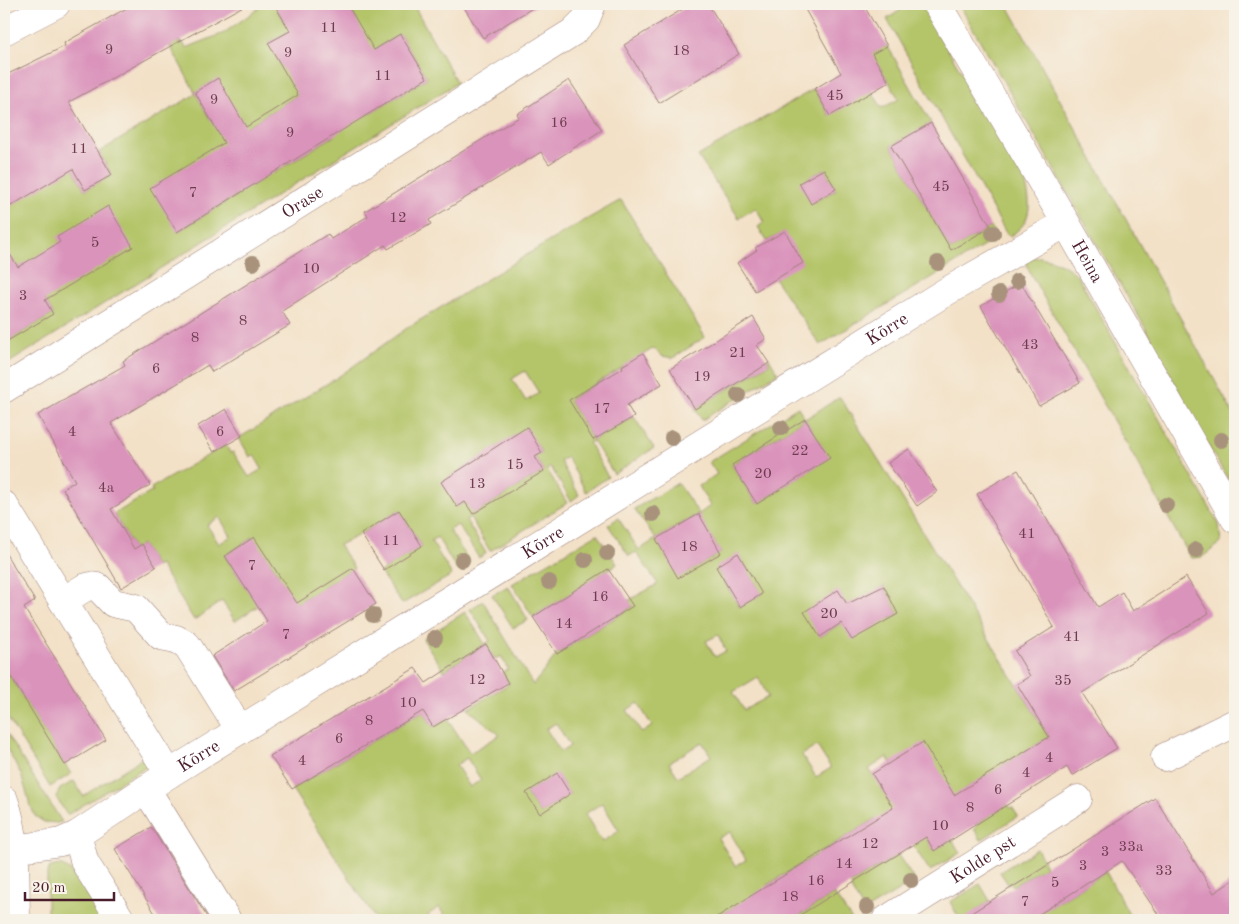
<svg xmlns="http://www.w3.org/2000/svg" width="1239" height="924" font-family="'Old Standard TT',serif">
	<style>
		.green { fill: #b4c569; stroke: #7f724a; fill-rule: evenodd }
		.building { fill: #da93bb }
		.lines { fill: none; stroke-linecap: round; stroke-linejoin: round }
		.minor-casing { stroke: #9e8079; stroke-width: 29 }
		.minor { stroke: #fff; stroke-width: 28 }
		.tree { fill: #a8927c }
		.labels { text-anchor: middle; stroke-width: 4; stroke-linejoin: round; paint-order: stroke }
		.number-label { font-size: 15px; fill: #6e3c4f }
		.street-label { font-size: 18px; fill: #4a1f2b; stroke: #f7f3e8 }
	</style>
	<rect width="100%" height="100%" fill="#f7f3e8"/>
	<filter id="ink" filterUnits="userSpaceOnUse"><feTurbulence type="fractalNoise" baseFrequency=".02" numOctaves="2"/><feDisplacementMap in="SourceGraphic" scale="10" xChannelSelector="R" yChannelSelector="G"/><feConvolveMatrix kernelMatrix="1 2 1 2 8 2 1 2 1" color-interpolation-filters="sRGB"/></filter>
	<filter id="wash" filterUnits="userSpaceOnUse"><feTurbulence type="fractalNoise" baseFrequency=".0096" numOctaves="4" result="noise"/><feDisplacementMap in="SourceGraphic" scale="20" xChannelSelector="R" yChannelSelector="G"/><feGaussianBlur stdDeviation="1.12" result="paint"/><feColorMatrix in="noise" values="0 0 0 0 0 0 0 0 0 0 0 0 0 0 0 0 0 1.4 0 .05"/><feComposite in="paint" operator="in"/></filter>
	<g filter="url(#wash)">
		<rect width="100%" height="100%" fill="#f3e1c7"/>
		<g class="green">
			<path d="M 256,4 L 287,4 L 277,10 L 289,28 L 304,19 L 295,4 L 344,4 L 347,9 L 291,30 L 268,43 L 356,20 L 350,8 L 357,4 L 413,4 L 457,83 L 4,366 L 4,343 L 53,314 L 24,264 L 4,275 L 4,256 L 9,252 L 6,247 L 4,248 L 4,210 L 72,167 L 85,190 L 112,175 L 99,152 L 194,95 L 195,92 L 169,44 L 182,41 L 186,48 L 224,33 L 259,8 ZM 400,34 L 427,78 L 367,115 L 339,72 ZM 218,79 L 210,119 L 195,92 ZM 306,90 L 334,136 L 274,173 L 246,127 ZM 210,153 L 236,196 L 177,232 Z"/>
			<path d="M 910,4 L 921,4 L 1023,176 C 1031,199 1035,221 1010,236 L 1006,233 L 887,19 Z"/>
			<polygon points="959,4 1007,4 1235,417 1235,491 1191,417 1162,357"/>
			<path d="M 887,45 L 931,123 L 891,146 L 951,250 L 991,227 L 997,238 L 820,345 L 775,279 L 785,232 L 767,241 L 758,227 L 764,222 L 756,208 L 739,218 L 698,156 L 814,89 L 830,116 L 868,56 ZM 880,67 L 899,99 L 882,108 L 863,77 ZM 824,169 L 836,190 L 812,203 L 800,183 Z"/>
			<path d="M 621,200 L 705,337 L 673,358 L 662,356 L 654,348 L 569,400 L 593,440 L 634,417 L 654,448 L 614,474 L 593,441 L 589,443 L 608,477 L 586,492 L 567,457 L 560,461 L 579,495 L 571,501 L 551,467 L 547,469 L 567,503 L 490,551 L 470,517 L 466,520 L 486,553 L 479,558 L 458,525 L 449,530 L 470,562 L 457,570 L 437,537 L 431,541 L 452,575 L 402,604 L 380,572 L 422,546 L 399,510 L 361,534 L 339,545 L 354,568 L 282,612 L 272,597 L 235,621 L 222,601 L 194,620 L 160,565 L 156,567 L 142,544 L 134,549 L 114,514 L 153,491 L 151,488 L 226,445 L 230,453 L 233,452 L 249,477 L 262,469 L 254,455 L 250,457 L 239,438 L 338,377 L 407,328 L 566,231 ZM 525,371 L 539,393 L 526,401 L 512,379 ZM 520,432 L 530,447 L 536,443 L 542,453 L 535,457 L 544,471 L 474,514 L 465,502 L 457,507 L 449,477 ZM 219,517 L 231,536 L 219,544 L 207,525 ZM 253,537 L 279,575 L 250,594 L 225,556 Z"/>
			<path d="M 1040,257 C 1055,260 1066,265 1077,275 L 1219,524 L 1221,543 L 1202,557 L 1191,558 L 1030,273 L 1026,264 L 1027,258 Z"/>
			<polygon points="769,358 778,373 702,420 695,409 769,364 767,360"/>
			<path d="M 840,397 L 1049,737 L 915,820 L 934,850 L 952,839 L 960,853 L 930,871 L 910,841 L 894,850 L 875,819 L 767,885 L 788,920 L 749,920 L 739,904 L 712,920 L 601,920 L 599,917 L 594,920 L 447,920 L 439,907 L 428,915 L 431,920 L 376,920 L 292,789 L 423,711 L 433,727 L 447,718 L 470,753 L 500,735 L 468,709 L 509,684 L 502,673 L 508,669 L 501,656 L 495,659 L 485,644 L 444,671 L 423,639 L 465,612 L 485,644 L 490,641 L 470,609 L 483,601 L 533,685 L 557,654 L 632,607 L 629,600 L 658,584 L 636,552 L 629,556 L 608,525 L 618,518 L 639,550 L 656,539 L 634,509 L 678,483 L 699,514 L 710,506 L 699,486 L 717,474 L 709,462 L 798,407 L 805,419 ZM 805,419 L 829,458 L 757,504 L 732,465 ZM 698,514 L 721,553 L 679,577 L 656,539 ZM 738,554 L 762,594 L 739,607 L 716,568 ZM 884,586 L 898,614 L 890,619 L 875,591 ZM 838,591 L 854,615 L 820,637 ZM 718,635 L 726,651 L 715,657 L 706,641 ZM 758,677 L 768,697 L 744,710 L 733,692 ZM 638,703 L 652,726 L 642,733 L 627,710 ZM 556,723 L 570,746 L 561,752 L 546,729 ZM 702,742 L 711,756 L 678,777 L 669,763 ZM 817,746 L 831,768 L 816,777 L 802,755 ZM 887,757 L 903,782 L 885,794 L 869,769 ZM 467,758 L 481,780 L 470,787 L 456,765 ZM 557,774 L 570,794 L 540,814 L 526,793 ZM 602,803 L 619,831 L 602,842 L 585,814 ZM 730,832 L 746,860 L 735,866 L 718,838 Z"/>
			<polygon points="597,534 617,564 533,617 512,584"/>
			<polygon points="508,586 528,620 513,628 492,595"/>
			<polygon points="4,666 71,774 50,787 4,712"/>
			<polygon points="4,730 62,822 57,823 44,822 35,816 30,804 21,774 4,744"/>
			<polygon points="146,756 147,766 67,815 56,797 60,789 74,781 83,796"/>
			<polygon points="1007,804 1009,808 1012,807 1018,816 981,840 974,829 977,827 975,825"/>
			<polygon points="1037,849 1044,861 1043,862 1045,867 1013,886 1010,882 1008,884 1000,872"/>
			<polygon points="898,855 915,881 864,911 851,889 852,887 850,884"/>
			<polygon points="60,865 70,870 104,920 47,920 47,873 50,867"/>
			<polygon points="1106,872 1132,920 1029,920"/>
			<polygon points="980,884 990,901 975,911 980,920 956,920 959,918 950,902"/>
			<polygon points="834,894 852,920 792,920"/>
		</g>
		<g id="blocks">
			<g class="building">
				<polygon points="134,4 247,4 69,102 112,175 85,190 73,169 4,210 4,76 65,46 64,43"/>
				<polygon points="274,4 347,4 374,50 400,34 427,78 177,232 150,188 224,143 195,92 218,78 246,127 298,95 268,43 290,31"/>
				<polygon points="462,4 539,4 483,38"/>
				<polygon points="691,4 708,4 739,54 659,103 624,45"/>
				<polygon points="802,4 863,4 887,46 872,54 889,82 830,116 814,89 841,73"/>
				<polygon points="569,80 602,130 549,164 541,152 429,220 431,224 388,249 385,245 282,311 290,325 212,372 208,365 111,423 150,485 111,509 134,549 142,544 156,567 121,588 63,489 75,481 38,415 125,365 123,361 328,234 331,239 368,216 365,211 519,117 517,114"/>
				<polygon points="931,123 991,227 951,250 891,146"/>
				<polygon points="824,169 836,189 811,204 799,183"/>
				<polygon points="108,206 133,247 45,300 53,314 4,343 4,245 18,267 60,242 57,237"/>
				<polygon points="785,231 803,263 755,291 737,263 757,250 755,248"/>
				<polygon points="1021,283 1080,383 1039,406 981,306"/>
				<polygon points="753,317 766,339 757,345 769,363 695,409 670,369"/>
				<polygon points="643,353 662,384 627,405 634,417 593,440 569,400 623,368 622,366"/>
				<polygon points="226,409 242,436 214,452 198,426"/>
				<polygon points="805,419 830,458 757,504 732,465"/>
				<polygon points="527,427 542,453 535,457 544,471 473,514 465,502 457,507 441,482"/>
				<polygon points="909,449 937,492 917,506 888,463"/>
				<polygon points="1018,470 1098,607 1122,592 1133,611 1186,577 1209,613 1082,693 1117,748 1072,776 1067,767 934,851 926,837 792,920 712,920 893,808 872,774 923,742 954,795 1049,737 1017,684 1030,676 1015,651 1054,627 977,494"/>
				<polygon points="399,510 422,546 384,570 361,534"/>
				<polygon points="699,514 721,553 678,578 656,539"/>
				<polygon points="254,537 297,603 353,568 376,604 234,691 212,656 267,621 225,556"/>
				<polygon points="4,551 35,601 24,608 106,740 65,765 4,666"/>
				<polygon points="738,553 762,594 740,607 716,567"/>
				<polygon points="608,569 633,606 557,654 533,617"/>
				<polygon points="884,586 898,614 852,640 841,623 820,637 804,612 838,590 847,604"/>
				<polygon points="486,644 508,683 433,727 423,711 292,789 270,756 415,668 426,683"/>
				<polygon points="557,773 570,794 540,814 526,793"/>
				<polygon points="1155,798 1214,893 1235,879 1235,920 1162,920 1122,861 1030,920 960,920"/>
				<polygon points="151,827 209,920 159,920 115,849"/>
			</g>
		</g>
	</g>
	<g filter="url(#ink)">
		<use href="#blocks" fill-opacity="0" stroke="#9e8079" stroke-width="1"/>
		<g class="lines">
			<defs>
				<g id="minor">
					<path id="s1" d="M 937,4 L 1066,223 L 1235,519"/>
					<polyline points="4,31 56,4"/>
					<path id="s2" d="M 4,389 L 573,32 L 586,19 L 592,4"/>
					<polyline points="4,505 169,774"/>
					<polyline points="63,601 84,588 91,586 98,587 113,603 136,608 161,636 176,639 187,645 240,730"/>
					<polyline points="1165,757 1235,723"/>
					<polyline points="146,789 227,920"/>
					<path d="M 4,800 C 18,839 15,879 16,920"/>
					<polyline points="77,835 85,863 121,920"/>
					<path id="s3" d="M 15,849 L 61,842 L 77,835 L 169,774 L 944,293 L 1066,223"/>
					<path id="s4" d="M 886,920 L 1078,799"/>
				</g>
			</defs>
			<use href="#minor" class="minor-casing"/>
			<use href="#minor" class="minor"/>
		</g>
		<g class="tree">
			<circle cx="993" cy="233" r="8"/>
			<circle cx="253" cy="263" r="8"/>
			<circle cx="938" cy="263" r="8"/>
			<circle cx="1017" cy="281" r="8"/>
			<circle cx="999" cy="294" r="8"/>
			<circle cx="738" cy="395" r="8"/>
			<circle cx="781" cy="428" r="8"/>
			<circle cx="672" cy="438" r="8"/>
			<circle cx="1221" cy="440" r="8"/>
			<circle cx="1166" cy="505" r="8"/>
			<circle cx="653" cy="514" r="8"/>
			<circle cx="1196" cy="550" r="8"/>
			<circle cx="607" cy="553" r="8"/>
			<circle cx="462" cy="560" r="8"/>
			<circle cx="585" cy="560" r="8"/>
			<circle cx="549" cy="582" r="8"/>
			<circle cx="373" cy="615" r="8"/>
			<circle cx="435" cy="638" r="8"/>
			<circle cx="911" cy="880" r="8"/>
			<circle cx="867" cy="907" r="8"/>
		</g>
	</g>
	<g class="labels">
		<g class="number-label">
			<text x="329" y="32">11</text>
			<text x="109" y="54">9</text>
			<text x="681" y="55">18</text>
			<text x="288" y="57">9</text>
			<text x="383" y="80">11</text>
			<text x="835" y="100">45</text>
			<text x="214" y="104">9</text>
			<text x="559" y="127">16</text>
			<text x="290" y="137">9</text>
			<text x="79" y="153">11</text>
			<text x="941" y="191">45</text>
			<text x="193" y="197">7</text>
			<text x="398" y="222">12</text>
			<text x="95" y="247">5</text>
			<text x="311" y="273">10</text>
			<text x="23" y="300">3</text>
			<text x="243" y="325">8</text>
			<text x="195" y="342">8</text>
			<text x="1030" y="349">43</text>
			<text x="738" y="357">21</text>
			<text x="156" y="373">6</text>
			<text x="702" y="381">19</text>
			<text x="602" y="413">17</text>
			<text x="72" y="436">4</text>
			<text x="220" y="436">6</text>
			<text x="800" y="455">22</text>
			<text x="515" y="469">15</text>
			<text x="763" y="478">20</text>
			<text x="477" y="488">13</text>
			<text x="106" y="492">4a</text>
			<text x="1027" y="538">41</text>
			<text x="391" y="545">11</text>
			<text x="689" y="551">18</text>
			<text x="252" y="570">7</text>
			<text x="600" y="601">16</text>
			<text x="829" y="618">20</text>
			<text x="564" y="628">14</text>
			<text x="286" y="639">7</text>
			<text x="1072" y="641">41</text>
			<text x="477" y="684">12</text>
			<text x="1063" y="685">35</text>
			<text x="408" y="707">10</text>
			<text x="369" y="725">8</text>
			<text x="339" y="743">6</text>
			<text x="1049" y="762">4</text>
			<text x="302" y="765">4</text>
			<text x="1026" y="777">4</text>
			<text x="998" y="794">6</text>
			<text x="970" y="812">8</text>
			<text x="940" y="830">10</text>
			<text x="870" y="848">12</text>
			<text x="1131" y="851">33a</text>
			<text x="1105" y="856">3</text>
			<text x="844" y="868">14</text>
			<text x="1083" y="870">3</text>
			<text x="1164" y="875">33</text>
			<text x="816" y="885">16</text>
			<text x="1055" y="887">5</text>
			<text x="790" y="901">18</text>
			<text x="1025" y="906">7</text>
		</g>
		<g class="street-label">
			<text dy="6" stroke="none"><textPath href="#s2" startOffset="352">Orase</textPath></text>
			<text dy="6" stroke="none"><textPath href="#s1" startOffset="298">Heina</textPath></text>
			<text dy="6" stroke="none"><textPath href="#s3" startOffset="1019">Kõrre</textPath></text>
			<text dy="6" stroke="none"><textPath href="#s3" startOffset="614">Kõrre</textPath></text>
			<text dy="6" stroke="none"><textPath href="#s3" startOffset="209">Kõrre</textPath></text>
			<text dy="6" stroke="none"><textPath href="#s4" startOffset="114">Kolde pst</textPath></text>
		</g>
	</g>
	<rect width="1239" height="924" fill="none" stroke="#f7f3e8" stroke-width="20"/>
	<path d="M25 892v8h89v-8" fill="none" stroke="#4a1f2b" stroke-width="2.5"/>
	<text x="32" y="892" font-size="15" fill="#4a1f2b" stroke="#f7f3e8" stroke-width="4" paint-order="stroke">20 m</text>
</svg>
